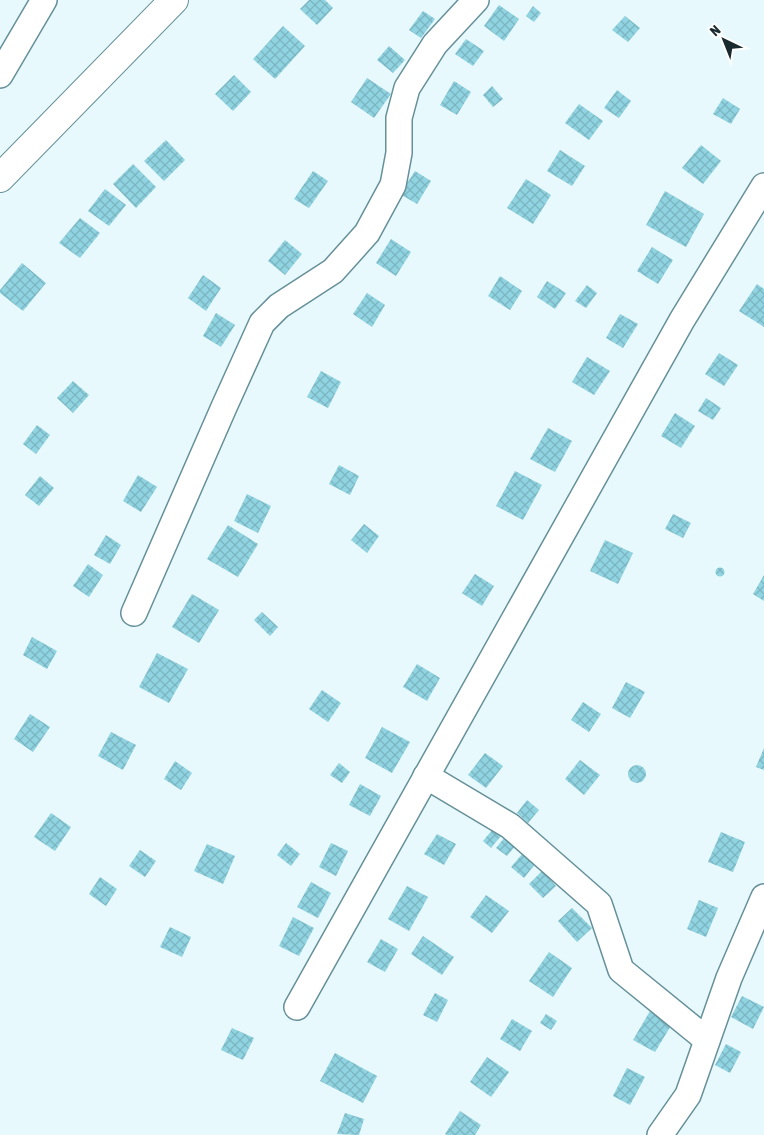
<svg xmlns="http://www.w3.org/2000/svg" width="764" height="1135" font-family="'Asap Condensed',sans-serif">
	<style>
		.building { fill: url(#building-cross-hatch) }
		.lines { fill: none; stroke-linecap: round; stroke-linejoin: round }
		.minor-casing { stroke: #669099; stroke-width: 28 }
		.major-casing { stroke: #669099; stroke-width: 30 }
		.minor { stroke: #fff; stroke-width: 25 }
		.major { stroke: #fff; stroke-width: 28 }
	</style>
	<defs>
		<pattern id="building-cross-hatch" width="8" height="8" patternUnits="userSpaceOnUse" patternTransform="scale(1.25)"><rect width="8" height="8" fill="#90d3e1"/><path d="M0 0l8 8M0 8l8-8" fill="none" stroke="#7bb5c1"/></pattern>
	</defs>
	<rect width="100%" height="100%" fill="#e7f9fd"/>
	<g class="building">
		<polygon points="309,0 325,0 333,8 317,25 300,9"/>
		<polygon points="499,5 519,19 504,41 484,26"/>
		<polygon points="533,6 541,13 534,22 526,16"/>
		<polygon points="423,11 435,19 421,38 409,30"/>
		<polygon points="625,16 640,28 628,42 612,30"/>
		<polygon points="283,26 305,46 275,79 253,59"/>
		<polygon points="466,39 484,51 473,66 455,54"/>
		<polygon points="389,46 405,60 393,73 377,60"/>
		<polygon points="234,75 251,92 233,111 215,94"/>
		<polygon points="367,78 391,94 374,118 351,102"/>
		<polygon points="454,81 471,92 457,115 440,105"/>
		<polygon points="492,86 503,99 493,107 483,95"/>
		<polygon points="617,90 631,101 619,118 604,108"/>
		<polygon points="723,98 740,109 731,124 713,114"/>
		<polygon points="579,104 603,121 589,140 565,123"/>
		<polygon points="166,140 185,160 164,181 144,161"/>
		<polygon points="701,145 721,161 703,184 682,168"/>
		<polygon points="560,150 585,166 572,186 547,171"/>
		<polygon points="133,164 156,187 136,208 113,184"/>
		<polygon points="313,171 328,181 309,208 294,199"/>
		<polygon points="415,171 431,181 417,204 400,194"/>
		<polygon points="526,179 551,195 533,224 507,208"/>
		<polygon points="105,189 126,205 109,226 88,211"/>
		<polygon points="665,191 704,214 686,247 646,225"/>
		<polygon points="80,218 100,233 80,258 59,243"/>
		<polygon points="391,239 411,252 396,276 376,263"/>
		<polygon points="285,240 302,254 285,275 268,261"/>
		<polygon points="652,247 673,260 658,284 637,271"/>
		<polygon points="22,263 46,283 23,311 0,293 0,290"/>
		<polygon points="203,275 221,288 206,311 188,298"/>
		<polygon points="500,276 522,291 510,310 488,296"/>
		<polygon points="547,281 566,293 555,309 537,297"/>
		<polygon points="757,284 764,289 764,327 739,311"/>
		<polygon points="587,285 597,293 586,308 575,301"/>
		<polygon points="367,293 385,305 372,327 353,314"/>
		<polygon points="216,313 235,325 221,347 203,336"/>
		<polygon points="620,314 638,324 623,348 606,338"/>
		<polygon points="719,353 738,365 724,386 705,374"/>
		<polygon points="587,357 610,371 594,395 572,382"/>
		<polygon points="321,371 341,382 328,408 307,397"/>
		<polygon points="73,381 89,395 73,413 57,398"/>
		<polygon points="706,398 721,408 713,420 698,411"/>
		<polygon points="675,413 695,426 681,448 661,436"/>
		<polygon points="37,425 50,435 36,454 23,444"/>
		<polygon points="548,428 572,441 555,472 530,459"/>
		<polygon points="339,465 359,476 350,495 329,484"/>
		<polygon points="515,471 542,485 523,520 496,506"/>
		<polygon points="138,475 157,487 141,512 123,501"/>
		<polygon points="40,476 54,488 39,506 25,495"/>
		<polygon points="247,494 271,506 258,533 234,521"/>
		<polygon points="673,514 691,523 683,538 665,529"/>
		<polygon points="364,524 379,536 367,553 351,540"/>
		<polygon points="228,525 258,544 238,577 207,559"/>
		<polygon points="106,535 121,545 110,564 94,555"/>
		<polygon points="605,540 633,553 618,584 590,571"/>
		<polygon points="88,564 103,575 89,597 73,586"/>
		<circle cx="720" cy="572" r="4.5"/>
		<polygon points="475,574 494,586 482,606 462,593"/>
		<polygon points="764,575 764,601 753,594"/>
		<polygon points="192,594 219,610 199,643 172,627"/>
		<polygon points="262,612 278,627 270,636 254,620"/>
		<polygon points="32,637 57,651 47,669 23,655"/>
		<polygon points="157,653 188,669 169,703 139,687"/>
		<polygon points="417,664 440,678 427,701 403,687"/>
		<polygon points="626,682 645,692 630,718 612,708"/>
		<polygon points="322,690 341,703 328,722 309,709"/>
		<polygon points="583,702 601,714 589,732 571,720"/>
		<polygon points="30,714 50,727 33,752 14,739"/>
		<polygon points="382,727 410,742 392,773 365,758"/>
		<polygon points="111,732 136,745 123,770 98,756"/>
		<polygon points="764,748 764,770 756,767"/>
		<polygon points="485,753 503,766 486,788 468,775"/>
		<polygon points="580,760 600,775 584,795 565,779"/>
		<polygon points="175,761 192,773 181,790 164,779"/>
		<polygon points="339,763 350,772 342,783 330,775"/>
		<circle cx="637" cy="774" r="9"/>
		<polygon points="360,784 381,796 370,816 349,805"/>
		<polygon points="527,800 539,810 528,823 517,813"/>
		<polygon points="51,813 71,827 55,851 34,837"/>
		<polygon points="493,829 501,836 491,848 483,841"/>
		<polygon points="721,832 745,842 733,872 708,862"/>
		<polygon points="437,834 456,844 444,865 424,854"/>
		<polygon points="505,837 517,844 507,856 496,848"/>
		<polygon points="286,843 300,854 291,866 277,855"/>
		<polygon points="331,843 348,851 336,876 319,867"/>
		<polygon points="207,844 235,856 223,884 194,871"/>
		<polygon points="140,850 156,861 145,877 129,866"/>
		<polygon points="523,853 536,863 524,878 511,867"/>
		<polygon points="542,871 556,886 543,898 529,884"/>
		<polygon points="100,877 117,889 106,906 89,894"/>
		<polygon points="311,882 331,893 318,918 297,907"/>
		<polygon points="407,886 428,897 409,931 388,919"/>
		<polygon points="486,895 509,911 492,933 470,917"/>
		<polygon points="699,900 718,908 706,937 687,929"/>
		<polygon points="572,908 592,928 577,942 558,921"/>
		<polygon points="293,917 314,928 299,956 279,946"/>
		<polygon points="170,927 191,937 182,957 160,947"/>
		<polygon points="423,936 454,957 442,975 411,954"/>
		<polygon points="381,939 398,949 385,972 367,962"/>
		<polygon points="549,952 572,968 553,997 529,981"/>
		<polygon points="435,993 448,1000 437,1022 423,1015"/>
		<polygon points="742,996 764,1007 753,1029 731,1017"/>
		<polygon points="650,1011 672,1024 655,1052 633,1040"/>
		<polygon points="546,1014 557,1021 551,1030 540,1023"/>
		<polygon points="512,1019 532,1031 520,1051 500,1039"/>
		<polygon points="232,1028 254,1038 243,1060 221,1050"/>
		<polygon points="726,1044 741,1052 730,1073 715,1065"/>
		<polygon points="335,1053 377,1076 363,1103 320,1081"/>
		<polygon points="487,1057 509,1072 491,1097 470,1082"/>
		<polygon points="627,1068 645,1077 630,1105 613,1096"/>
		<polygon points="460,1111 481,1125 475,1135 447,1135 445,1134"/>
		<polygon points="345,1113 364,1119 359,1135 337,1134"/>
	</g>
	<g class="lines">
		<defs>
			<g id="minor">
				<polyline points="0,75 44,0"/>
				<polyline points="134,613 224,407 262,323 279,306 333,271 367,233 393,185 399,153 399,118 407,88 435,44 476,0"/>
				<polyline points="426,776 510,826 599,904 621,970 707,1040"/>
				<polyline points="297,1007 682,320 764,186"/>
				<polyline points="660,1135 688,1095 729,978 764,897"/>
			</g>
			<polyline id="major" points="0,178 174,0"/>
		</defs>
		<use href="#minor" class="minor-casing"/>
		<use href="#major" class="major-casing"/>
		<use href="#minor" class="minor"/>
		<use href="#major" class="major"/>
	</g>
	<g transform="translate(724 40) rotate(317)" stroke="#ffffff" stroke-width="4" paint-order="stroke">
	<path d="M0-4L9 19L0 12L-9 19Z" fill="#182a2e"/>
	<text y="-8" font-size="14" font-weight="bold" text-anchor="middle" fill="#182a2e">N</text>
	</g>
</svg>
